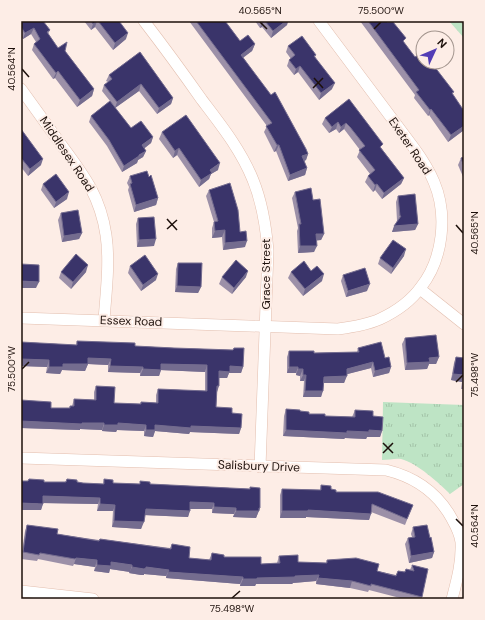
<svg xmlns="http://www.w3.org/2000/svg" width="485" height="620" font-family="'DM Sans',sans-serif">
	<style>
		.grass { fill: url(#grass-tufts) }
		.forest { fill: url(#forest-crowns) }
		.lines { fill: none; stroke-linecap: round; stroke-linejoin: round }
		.street-casing { stroke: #e3beae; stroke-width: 12 }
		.street { stroke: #fff; stroke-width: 11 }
		.wall { fill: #9c90a8 }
		.shaded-wall { fill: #746c8f }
		.building { fill: #3a346a; stroke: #746c8f }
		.ticks { fill: none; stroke: #1d100b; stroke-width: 1.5 }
		.labels { text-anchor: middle; stroke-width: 4; stroke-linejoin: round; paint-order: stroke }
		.street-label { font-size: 12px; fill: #1d100b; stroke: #fdede6 }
		.neatline { fill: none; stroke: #1d100b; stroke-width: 1.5 }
		.ticks-label { font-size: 10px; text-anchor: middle; fill: #1d100b }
	</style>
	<defs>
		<pattern id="grass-tufts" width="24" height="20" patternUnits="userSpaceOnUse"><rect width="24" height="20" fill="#bee4c5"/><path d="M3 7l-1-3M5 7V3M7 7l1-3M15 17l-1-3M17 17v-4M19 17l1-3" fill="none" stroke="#a3c3a8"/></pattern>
		<pattern id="forest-crowns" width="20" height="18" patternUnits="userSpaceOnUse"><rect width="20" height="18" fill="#bee4c5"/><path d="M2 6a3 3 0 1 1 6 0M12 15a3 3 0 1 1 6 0" fill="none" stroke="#a3c3a8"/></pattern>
	</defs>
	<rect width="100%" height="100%" fill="#fdede6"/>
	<path class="grass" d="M 383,402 L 464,405 L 464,484 L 450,494 C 439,483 417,463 401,459 C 396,458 388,460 382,460 Z"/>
	<polygon class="forest" points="449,21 464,21 464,38"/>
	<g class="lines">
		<defs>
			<g id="street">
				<path d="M 144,21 C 164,47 183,73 202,100 C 221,125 241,150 253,180 C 262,202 266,227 268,251 L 260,467"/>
				<path d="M 21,89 C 34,107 47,125 60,143 C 83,174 100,195 106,235 C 110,262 106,293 104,320"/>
				<polyline points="420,289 464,324"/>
				<path d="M 21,318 L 338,329 C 353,327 367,325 380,319 C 395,312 411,301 421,287 C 443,259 448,215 434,182 C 429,170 422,159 414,148 L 319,21"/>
				<path d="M 21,458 L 386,470 C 415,477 438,493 452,519 C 456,526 460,534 461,542 C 462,562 457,580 452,599"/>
				<polyline points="21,591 93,599"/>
			</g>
		</defs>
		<use href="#street" class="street-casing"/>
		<use href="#street" class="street"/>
	</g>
	<g class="wall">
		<polygon points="84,21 119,21 126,39 113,50 95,27 91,30"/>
		<polygon points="189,21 225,21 240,41 255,44 252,51 243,57 308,154 306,160 304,161 307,168 305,175 288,181 276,151 274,152 264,132 267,126"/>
		<polygon points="255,21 288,21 287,25 271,38 262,27 260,28"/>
		<polygon points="360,21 387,21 415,57 435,68 453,95 464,111 464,130 448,142 429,115 428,116 414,98 415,95"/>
		<polygon points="21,22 50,30 48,34 58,48 65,51 94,89 92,96 77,107 55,78 53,79 32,50 34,44 36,42 31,34 23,39 21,37"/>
		<polygon points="288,46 316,55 315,57 332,89 319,100 298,72 294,75 287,66 289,60 291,59 286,52"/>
		<polygon points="140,52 173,98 171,104 157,114 139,91 115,108 131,128 153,137 151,143 144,148 146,151 143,157 138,160 137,163 122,172 107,146 89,122 91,116 110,101 102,91 104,85 108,82 106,81 109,75"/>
		<polygon points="349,99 382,149 404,178 401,184 382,199 375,190 373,192 365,182 368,176 370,174 357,157 360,150 344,129 339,133 336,129 329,133 322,124 325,118"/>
		<polygon points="21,129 41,165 28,176 21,167"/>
		<polygon points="162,132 218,170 211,174 209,179 199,187 177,155 173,158 159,139"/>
		<polygon points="464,157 464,179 458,165 461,158"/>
		<polygon points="130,176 149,177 158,198 156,205 134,212 128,190 129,187 127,183"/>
		<polygon points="43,184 67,199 54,208 41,190"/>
		<polygon points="209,190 240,232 245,247 223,250 222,237 212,238 212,228 214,222 206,196"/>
		<polygon points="295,192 313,200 324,234 321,240 316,240 314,252 298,253 297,231 298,228 292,198"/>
		<polygon points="398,196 418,224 415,230 392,232 397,221 396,202"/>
		<polygon points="61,213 82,233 79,239 62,242 58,220"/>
		<polygon points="138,218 154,246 137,247 136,224"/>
		<polygon points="404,256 391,274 378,264 380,258"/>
		<polygon points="178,263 201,287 198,293 175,292 176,269"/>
		<polygon points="130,266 156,280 141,291 128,273"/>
		<polygon points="311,271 322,281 303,296 288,278 291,272"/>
		<polygon points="61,272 86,272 71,289 59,278"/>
		<polygon points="343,275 367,291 346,297 341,281"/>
		<polygon points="222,277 246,277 232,294 219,284"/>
		<polygon points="405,338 439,357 436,364 429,364 427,369 405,370 402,344"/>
		<polygon points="77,341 135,346 174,348 233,350 234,348 243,367 241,373 229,373 227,378 219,378 217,392 216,407 232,413 241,428 239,434 190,432 189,434 155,431 153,437 144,436 144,431 117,430 116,432 102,431 102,430 80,429 80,430 21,428 21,400 51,408 69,408 70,406 72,406 74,399 94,400 94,392 96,386 114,403 140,404 141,402 156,403 156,395 158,389 205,391 205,372 161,370 159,376 140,376 140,373 108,372 108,365 88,364 85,371 62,370 60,374 46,373 47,367 21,366 21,342 76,345"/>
		<polygon points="358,348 385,358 391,367 389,373 373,377 371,368 347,374 344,383 324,383 321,397 303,397 304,381 300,381 300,376 296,375 296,373 287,373 287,357 289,351 314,353 357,352"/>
		<polygon points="456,357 464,358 464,389 461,389 462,382 451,380 454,363"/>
		<polygon points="286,409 309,414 325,416 352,417 355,410 373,416 382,431 380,437 367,437 366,439 345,438 344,439 283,436 284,416"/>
		<polygon points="29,479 44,482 65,482 67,479 83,483 103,484 104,479 113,483 140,484 140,481 150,484 250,489 250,487 260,508 256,518 233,517 234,514 212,513 212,509 190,509 188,517 145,515 141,529 112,527 113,511 97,511 98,504 43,503 41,510 28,481"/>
		<polygon points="321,485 336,492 413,505 405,525 371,512 369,520 306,517 306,518 280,518 280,495 282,489 320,490"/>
		<polygon points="27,525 57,534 99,540 100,539 170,548 172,544 189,558 209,560 212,553 224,557 261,564 277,563 279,556 298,562 326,563 327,560 377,571 396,575 398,571 404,572 406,569 410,570 412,565 422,597 421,599 404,599 369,590 368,592 350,588 316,584 316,581 293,583 292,584 256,584 255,586 240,586 240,584 166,578 166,576 144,574 144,575 141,575 129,573 130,572 110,569 109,573 94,571 95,567 74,564 73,566 38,559 37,561 21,559 25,531"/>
		<polygon points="413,527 430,538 434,552 432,558 409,563 405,544 408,538 412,537 411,534"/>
	</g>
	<g class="shaded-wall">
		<polygon points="97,21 95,27 91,30 93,24"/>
		<polygon points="264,21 262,27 260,28 262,22"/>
		<polygon points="286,21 288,21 287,25 271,38 273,31"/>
		<polygon points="34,28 31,34 23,39 25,33"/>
		<polygon points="128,33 126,39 113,50 115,43"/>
		<polygon points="255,44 252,51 239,61 241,55"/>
		<polygon points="300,66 298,72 294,75 296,69"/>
		<polygon points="58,71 55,78 53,79 56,73"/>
		<polygon points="335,83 332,89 319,100 321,93"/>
		<polygon points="141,84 139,91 115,108 117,102"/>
		<polygon points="94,89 92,96 77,107 80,100"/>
		<polygon points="173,98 171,104 157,114 159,108"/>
		<polygon points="431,109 429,115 428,116 430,110"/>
		<polygon points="338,122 336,129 329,133 332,127"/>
		<polygon points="346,123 344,129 339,133 341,127"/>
		<polygon points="464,126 464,130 448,142 451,135"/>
		<polygon points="153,137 151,143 140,152 142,145"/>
		<polygon points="277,145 279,145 276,151 274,152"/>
		<polygon points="179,148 177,155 173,158 175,151"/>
		<polygon points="146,151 143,157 138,160 137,163 122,172 124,166"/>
		<polygon points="308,154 306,160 300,163 302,156"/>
		<polygon points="43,159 41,165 28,176 30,169"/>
		<polygon points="220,163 218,170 211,174 209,179 199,187 201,180 210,170"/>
		<polygon points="307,168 305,175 288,181 290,175"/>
		<polygon points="404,178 401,184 382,199 384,193"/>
		<polygon points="377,184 375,190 373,192 375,185"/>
		<polygon points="69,192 67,199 54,208 56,202"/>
		<polygon points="158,198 156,205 134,212 136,205"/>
		<polygon points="418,224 415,230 392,232 394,226"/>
		<polygon points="225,230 222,237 212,238 215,231"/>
		<polygon points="82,233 79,239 62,242 64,236"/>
		<polygon points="316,234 324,234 321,240 314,241"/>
		<polygon points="156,239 154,246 137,247 139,240"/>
		<polygon points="247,241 245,247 223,250 225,243"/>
		<polygon points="300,246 317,246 314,252 298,253"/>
		<polygon points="406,249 404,256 391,274 393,268"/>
		<polygon points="88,265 86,272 71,289 73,282"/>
		<polygon points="248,271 246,277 232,294 234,288"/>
		<polygon points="158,274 156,280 141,291 143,285"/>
		<polygon points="324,274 322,281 303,296 305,289"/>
		<polygon points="21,281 39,282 36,288 21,288"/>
		<polygon points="370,284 367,291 346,297 348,291"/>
		<polygon points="177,286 201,287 198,293 175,292"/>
		<polygon points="439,357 436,364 429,364 427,369 405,370 407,363 429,358"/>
		<polygon points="88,358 111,359 108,365 88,364 85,371 62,370 60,374 46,373 49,367"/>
		<polygon points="21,359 49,360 47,367 21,366"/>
		<polygon points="373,362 371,368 344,375 347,369"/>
		<polygon points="161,364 207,365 205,372 159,370"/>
		<polygon points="110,366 143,367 140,373 108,372"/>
		<polygon points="230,366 243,367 241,373 229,373 227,378 217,378 219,371"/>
		<polygon points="289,367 298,367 296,373 287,373"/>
		<polygon points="391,367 389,373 373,377 375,371"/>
		<polygon points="143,369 161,370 159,376 140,376"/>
		<polygon points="298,369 303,369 300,376 296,375"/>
		<polygon points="453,374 464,375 462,382 451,380"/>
		<polygon points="303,375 306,375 304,381 300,381"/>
		<polygon points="347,376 344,383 321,383 324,377"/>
		<polygon points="217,386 219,386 217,392 215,392"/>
		<polygon points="305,391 323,391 321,397 303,397"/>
		<polygon points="21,421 82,423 104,423 102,430 80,429 80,430 21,428"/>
		<polygon points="118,423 146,425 144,431 117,430 116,432 102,431 104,425"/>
		<polygon points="155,425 191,426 241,428 239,434 190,432 189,434 155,431 153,437 144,436 146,430"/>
		<polygon points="286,430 347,431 369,430 382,431 380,437 367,437 366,439 345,438 344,439 283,436"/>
		<polygon points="43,496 100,498 98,504 41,503"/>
		<polygon points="190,502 214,503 212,509 188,509"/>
		<polygon points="21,503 43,504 41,510 21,510"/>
		<polygon points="100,504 115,505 113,511 97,511"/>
		<polygon points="214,507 236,508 234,514 212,513"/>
		<polygon points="260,508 256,518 233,517 236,511"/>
		<polygon points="146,509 190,511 188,517 143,515"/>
		<polygon points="308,510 371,514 369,520 306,517 306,518 280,518 282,511"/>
		<polygon points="114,521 144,522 141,529 112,527"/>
		<polygon points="434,552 432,558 409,563 411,556"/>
		<polygon points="76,558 97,560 95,567 74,564"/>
		<polygon points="111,562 132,565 130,572 110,569 109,573 94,571 97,565"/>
		<polygon points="132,567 146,567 169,570 166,576 144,574 144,575 141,575 129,573"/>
		<polygon points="168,572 243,577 240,584 166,578"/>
		<polygon points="319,575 316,581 293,583 292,584 256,584 255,586 240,586 243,579 257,578"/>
		<polygon points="318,578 352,581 350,588 316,584"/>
	</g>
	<g class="building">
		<polygon points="22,21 43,21 50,30 47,32 58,48 67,42 65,51 94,89 80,100 58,71 56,73 34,44 40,39 34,28 25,33 21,27 21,22"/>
		<polygon points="91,21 97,21 93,24"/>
		<polygon points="98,21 119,21 128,33 115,43"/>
		<polygon points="196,21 225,21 240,41 248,35 255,44 241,55 271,95 275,92 306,149 308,154 302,156 307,168 290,175 279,145 277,145 266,126 272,123"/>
		<polygon points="265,21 286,21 273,31"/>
		<polygon points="368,21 387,21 387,22 393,22 406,38 403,41 415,57 423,51 423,62 434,62 436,65 434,66 454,92 452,93 464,111 464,126 451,135 431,109 430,110 416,92 419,90"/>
		<polygon points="302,36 316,55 314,56 335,83 321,93 300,66 296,69 289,60 295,55 288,46"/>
		<polygon points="140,52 173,98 159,108 141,84 117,102 104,85 112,79 109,75"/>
		<polygon points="349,99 383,144 380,147 404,178 384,193 377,184 375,185 368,176 375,170 359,150 365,146 350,127 346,123 341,127 338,122 332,127 325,118"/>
		<polygon points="110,101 131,128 141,121 153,137 142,145 146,151 139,155 139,156 124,166 109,140 91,116"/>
		<polygon points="186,115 220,163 210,170 212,173 201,180 179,148 175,151 162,132"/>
		<polygon points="21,129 43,159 30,169 21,158"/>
		<polygon points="464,157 464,167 461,158"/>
		<polygon points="147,171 149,177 151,175 158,198 136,205 130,184 132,183 130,176"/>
		<polygon points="56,174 69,192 56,202 43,184"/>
		<polygon points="230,183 238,210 240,232 246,231 247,241 225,243 225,230 215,231 214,222 218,221 209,190"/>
		<polygon points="311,188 313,200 320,199 324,234 316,234 317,246 300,246 299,224 301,224 295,192"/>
		<polygon points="415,194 418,224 394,226 401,216 400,216 398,196"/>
		<polygon points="78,210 82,233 64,236 61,213"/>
		<polygon points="154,217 156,239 139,240 138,218"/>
		<polygon points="393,240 406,249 393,268 380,258"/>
		<polygon points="76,254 88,265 73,282 61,272"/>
		<polygon points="145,255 158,274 143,285 130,266"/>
		<polygon points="236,260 248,271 234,288 222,277"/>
		<polygon points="304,261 311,271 317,266 324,274 305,289 291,272"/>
		<polygon points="178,263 202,263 201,287 177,286"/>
		<polygon points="21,264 39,265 39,282 21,281"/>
		<polygon points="365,268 370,284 348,291 343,275"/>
		<polygon points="436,335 439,357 429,358 430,362 407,363 405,338"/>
		<polygon points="77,341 135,343 135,346 174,348 233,350 234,348 244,348 243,367 230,366 230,372 219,371 219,386 217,386 216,407 232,408 232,413 242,414 241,428 191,426 191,428 155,425 155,430 146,430 146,425 118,423 118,425 104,425 104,423 82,423 82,424 21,421 21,400 51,402 51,408 70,408 70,406 74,406 74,399 96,400 96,386 115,387 114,403 141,404 141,402 158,403 158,389 207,391 207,365 161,364 161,370 143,369 143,367 110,366 111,359 88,358 88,364 63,364 63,367 49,367 49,360 21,359 21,342 77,345"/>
		<polygon points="381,342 385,358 389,357 391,367 375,371 373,362 347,369 347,376 324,377 323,391 305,391 306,375 303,375 303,369 298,369 298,367 289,367 289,351 314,351 314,353 359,352 358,348"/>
		<polygon points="456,357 464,358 464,375 453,374"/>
		<polygon points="286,409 300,410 300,411 309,412 309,414 325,414 325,416 355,417 355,410 373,411 373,416 383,417 382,431 369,430 369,432 347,431 347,433 286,430"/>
		<polygon points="29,479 44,480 44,482 66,482 67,479 77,480 77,482 83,483 104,484 104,479 113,480 113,483 140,484 140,481 150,482 150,484 250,489 250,487 260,488 260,508 259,508 259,511 236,511 236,508 214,507 214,503 190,502 190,511 146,509 144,522 114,521 115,505 100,504 100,498 43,496 43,504 21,503 21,481 28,481"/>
		<polygon points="321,485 331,486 331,489 336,490 336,492 378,492 413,505 407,519 372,504 371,514 308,510 308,511 282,511 282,489 321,490"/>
		<polygon points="27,525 58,529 57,534 99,541 100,539 171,549 172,544 190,547 189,558 211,560 212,553 224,555 224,557 261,557 261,564 280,563 279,556 298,555 298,562 327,563 327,560 356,558 379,564 377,571 396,576 398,571 405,572 406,569 414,571 412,565 428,569 422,597 371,584 371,586 352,581 318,578 319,575 295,576 295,577 257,578 257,579 243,579 243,577 168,572 169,570 146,567 146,568 144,569 132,567 132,565 111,562 111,566 97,565 97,560 76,558 75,559 40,553 39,555 23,552"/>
		<polygon points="427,525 430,538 431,537 434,552 411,556 408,538 415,537 413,527"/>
	</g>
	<path class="ticks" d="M 260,22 L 267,29M 374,29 L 381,22M 22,69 L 29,77M 314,78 L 323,88M 313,88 L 323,78M 167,219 L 177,230M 456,225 L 463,233M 167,229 L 177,220M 22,369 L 29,362M 456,382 L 463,375M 383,443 L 393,453M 383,453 L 393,443M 456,519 L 463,526M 232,598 L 240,591"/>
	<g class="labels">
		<g class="street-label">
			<text transform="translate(410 146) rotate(56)" y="4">Exeter Road</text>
			<text transform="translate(67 154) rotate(56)" y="4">Middlesex Road</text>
			<text transform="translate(266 274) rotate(-90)" y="4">Grace Street</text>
			<text transform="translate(131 321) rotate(2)" y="4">Essex Road</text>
			<text transform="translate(259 466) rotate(2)" y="4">Salisbury Drive</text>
		</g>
	</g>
	<rect width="485" height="620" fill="none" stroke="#fdede6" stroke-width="44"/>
	<g transform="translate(435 50) rotate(46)"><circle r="19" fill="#fdede6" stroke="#a3958e"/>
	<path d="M0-3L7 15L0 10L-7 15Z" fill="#533db5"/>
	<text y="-6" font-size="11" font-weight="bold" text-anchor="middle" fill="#1d100b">N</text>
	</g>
	<rect x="22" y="22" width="441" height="576" class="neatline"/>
	<g class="ticks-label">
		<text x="260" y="14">40.565°N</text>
		<text x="381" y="14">75.500°W</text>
		<text transform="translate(11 69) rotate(-90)" y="4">40.564°N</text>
		<text transform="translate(474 233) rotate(-90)" y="4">40.565°N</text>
		<text transform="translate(11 369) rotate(-90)" y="4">75.500°W</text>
		<text transform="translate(474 375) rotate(-90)" y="4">75.498°W</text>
		<text transform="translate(474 526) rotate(-90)" y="4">40.564°N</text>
		<text x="232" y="612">75.498°W</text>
	</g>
</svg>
